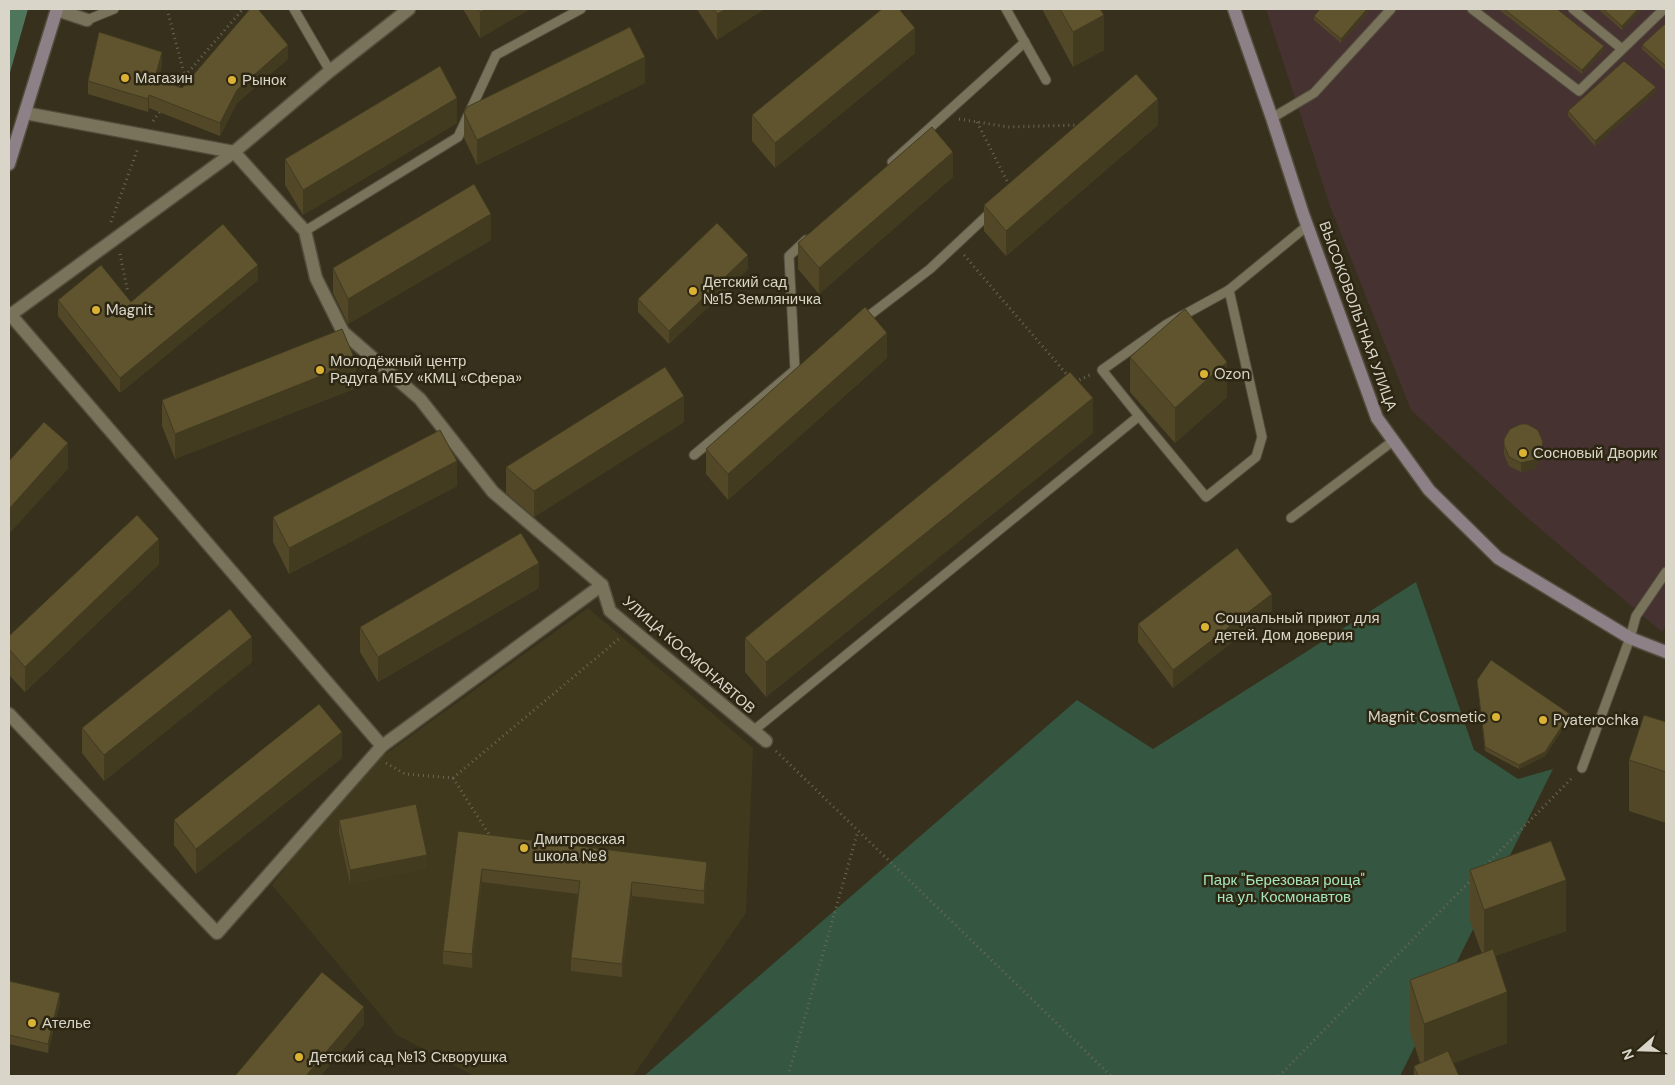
<svg xmlns="http://www.w3.org/2000/svg" width="1675" height="1085" font-family="'DM Sans',sans-serif">
	<style>
		.built { fill: #41391e }
		.industrial { fill: #473232 }
		.green { fill: #355641 }
		.forest { fill: #50755d }
		.lines { fill: none; stroke-linecap: round; stroke-linejoin: round }
		.lane-casing { stroke: #524d3c; stroke-width: 11 }
		.street-casing { stroke: #524d3c; stroke-width: 15 }
		.secondary-casing { stroke: #524d3c; stroke-width: 15 }
		.path { stroke: #6c6755; stroke-width: 3; stroke-dasharray: 1 4; stroke-linecap: butt }
		.lane { stroke: #79735c; stroke-width: 9 }
		.street { stroke: #79735c; stroke-width: 12 }
		.secondary { stroke: #8e8087; stroke-width: 12 }
		.wall { fill: #524828 }
		.shaded-wall { fill: #423b20 }
		.building { fill: #5f542e; stroke: #423b20 }
		.poi-dot { fill: #dbb233; stroke: #2c2612; stroke-width: 2 }
		.labels { text-anchor: middle; stroke-width: 5; stroke-linejoin: round; paint-order: stroke }
		.poi-label { font-size: 15px; fill: #d9d6c9; stroke: #2c2612; text-anchor: start }
		.street-label { font-size: 15px; fill: #d9d6c9; stroke: #2c2612 }
		.park-label { font-size: 15px; fill: #a6e5bb; stroke: #2c2612 }
	</style>
	<rect width="100%" height="100%" fill="#36301c"/>
	<polygon class="built" points="588,608 753,748 746,913 633,1076 474,1076 397,1035 272,885 329,811 379,759"/>
	<polygon class="industrial" points="1266,9 1666,9 1666,626 1662,632 1524,515 1411,410 1330,206"/>
	<polygon class="green" points="1416,582 1474,750 1518,779 1553,769 1400,1076 644,1076 1077,700 1153,749"/>
	<polygon class="forest" points="9,9 28,9 9,76"/>
	<g class="lines">
		<defs>
			<g id="lane">
				<polyline points="294,9 330,71"/>
				<polyline points="1006,9 1046,80"/>
				<polyline points="1472,9 1579,91 1664,9"/>
				<polyline points="1573,9 1622,49"/>
				<polyline points="87,20 114,9"/>
				<polyline points="1272,118 1314,93 1391,9"/>
				<polyline points="892,162 1025,42"/>
				<polyline points="305,231 458,137 496,55 581,9"/>
				<polyline points="862,321 930,269 993,210"/>
				<polyline points="1139,416 1206,497 1256,457 1262,437 1229,290"/>
				<polyline points="694,455 795,370 789,256 806,240"/>
				<polyline points="1291,518 1393,441"/>
				<polyline points="753,731 1139,416 1102,370 1167,324 1229,290 1307,226"/>
				<polyline points="1582,768 1630,638 1636,616 1666,572"/>
			</g>
			<g id="street">
				<polyline points="57,10 87,20"/>
				<polyline points="9,313 382,746"/>
				<polyline points="9,316 234,152 330,71 409,9"/>
				<polyline points="602,585 610,611 766,741"/>
				<polyline points="9,714 217,933 382,746 602,585 493,492 420,399 343,332 316,278 305,231 234,152 25,113"/>
			</g>
			<g id="secondary">
				<polyline points="1234,9 1272,118 1303,214 1377,418 1429,490 1498,558 1630,638 1666,652"/>
				<polyline points="9,164 57,9"/>
			</g>
		</defs>
		<use href="#lane" class="lane-casing"/>
		<use href="#street" class="street-casing"/>
		<use href="#secondary" class="secondary-casing"/>
		<g class="path">
			<polyline points="167,9 185,77 176,88"/>
			<polyline points="185,76 243,9"/>
			<polyline points="959,119 1008,127 1079,125"/>
			<polyline points="153,121 161,110"/>
			<polyline points="977,122 1010,187"/>
			<polyline points="111,222 138,148"/>
			<polyline points="120,254 128,293"/>
			<polyline points="964,255 1069,377"/>
			<polyline points="1075,382 1090,375"/>
			<polyline points="776,751 1111,1076"/>
			<polyline points="386,763 405,774 453,778 620,638"/>
			<polyline points="453,778 492,839"/>
			<polyline points="1486,865 1573,777"/>
			<polyline points="788,1076 858,831"/>
			<polyline points="1279,1076 1471,880"/>
		</g>
		<use href="#lane" class="lane"/>
		<use href="#street" class="street"/>
		<use href="#secondary" class="secondary"/>
	</g>
	<g class="wall">
		<polygon points="463,9 530,9 480,38"/>
		<polygon points="698,9 764,9 717,40 698,11"/>
		<polygon points="1042,9 1100,9 1104,50 1073,67"/>
		<polygon points="1371,9 1341,43 1314,20 1314,16"/>
		<polygon points="1498,9 1557,9 1604,50 1582,74"/>
		<polygon points="1598,9 1642,9 1622,30"/>
		<polygon points="1666,23 1666,71 1642,49 1642,45"/>
		<polygon points="915,53 775,168 752,141 752,115"/>
		<polygon points="288,59 237,103 220,136 149,108 148,112 88,94 88,81 162,65 158,79 182,88"/>
		<polygon points="645,83 477,165 464,138 464,113"/>
		<polygon points="1656,91 1595,146 1568,116 1568,111"/>
		<polygon points="457,123 303,215 285,185 285,159"/>
		<polygon points="1158,125 1006,256 984,231 984,205"/>
		<polygon points="953,177 819,294 798,269 798,243"/>
		<polygon points="491,240 348,324 333,293 333,268"/>
		<polygon points="748,269 669,344 638,312 638,299"/>
		<polygon points="258,280 120,393 58,316 58,300 131,302"/>
		<polygon points="1130,357 1227,397 1175,443 1130,392"/>
		<polygon points="887,358 728,500 706,474 706,449"/>
		<polygon points="356,388 175,459 162,426 162,400"/>
		<polygon points="684,422 534,517 506,493 506,467"/>
		<polygon points="1093,433 766,697 745,672 745,638"/>
		<polygon points="1504,439 1543,451 1542,458 1534,469 1521,472 1509,466 1504,454"/>
		<polygon points="457,486 289,574 273,542 273,517"/>
		<polygon points="159,564 25,692 9,675 9,636"/>
		<polygon points="539,588 378,682 360,652 360,627"/>
		<polygon points="1272,611 1173,688 1138,642 1138,624"/>
		<polygon points="252,662 104,781 82,753 82,728"/>
		<polygon points="1477,680 1570,718 1545,756 1519,769 1485,751"/>
		<polygon points="1666,722 1666,823 1629,811 1629,760"/>
		<polygon points="342,758 196,874 174,845 174,820"/>
		<polygon points="339,820 427,868 350,884 339,833"/>
		<polygon points="458,831 707,875 704,904 632,896 622,977 571,971 571,958 578,894 482,882 472,968 443,964 443,951"/>
		<polygon points="1470,870 1566,931 1495,956 1507,1043 1453,1063 1459,1076 1414,1076 1414,1066 1420,1063 1410,1031 1410,980 1482,954 1470,921"/>
		<polygon points="9,981 60,1002 48,1053 9,1044"/>
	</g>
	<g class="shaded-wall">
		<polygon points="486,9 530,9 480,38 480,12"/>
		<polygon points="726,9 764,9 717,40 717,14"/>
		<polygon points="1367,9 1371,9 1341,43 1341,39"/>
		<polygon points="1638,9 1642,9 1622,30 1622,26"/>
		<polygon points="1104,15 1104,50 1073,67 1073,32"/>
		<polygon points="915,28 915,53 775,168 775,143"/>
		<polygon points="288,45 288,59 237,103 220,136 220,123 237,90"/>
		<polygon points="1604,46 1604,50 1582,74 1582,70"/>
		<polygon points="162,52 162,65 155,92 155,78"/>
		<polygon points="645,57 645,83 477,165 477,140"/>
		<polygon points="1656,87 1656,91 1595,146 1595,141"/>
		<polygon points="149,95 149,108 148,112 148,99"/>
		<polygon points="457,98 457,123 303,215 303,190"/>
		<polygon points="1158,99 1158,125 1006,256 1006,231"/>
		<polygon points="953,152 953,177 819,294 819,268"/>
		<polygon points="491,214 491,240 348,324 348,299"/>
		<polygon points="748,255 748,269 669,344 669,331"/>
		<polygon points="258,265 258,280 120,393 120,378"/>
		<polygon points="887,333 887,358 728,500 728,474"/>
		<polygon points="356,362 356,388 175,459 175,434"/>
		<polygon points="1227,362 1227,397 1175,443 1175,408"/>
		<polygon points="684,396 684,422 534,517 534,491"/>
		<polygon points="1093,398 1093,433 766,697 766,662"/>
		<polygon points="1543,442 1542,458 1534,469 1521,472 1521,463"/>
		<polygon points="68,443 68,469 9,534 9,509"/>
		<polygon points="457,461 457,486 289,574 289,548"/>
		<polygon points="159,539 159,564 25,692 25,667"/>
		<polygon points="539,563 539,588 378,682 378,657"/>
		<polygon points="1272,594 1272,611 1173,688 1173,670"/>
		<polygon points="252,637 252,662 104,781 104,755"/>
		<polygon points="1570,714 1570,718 1545,756 1519,769 1519,765"/>
		<polygon points="342,732 342,758 196,874 196,849"/>
		<polygon points="427,855 427,868 350,884 350,870"/>
		<polygon points="707,862 707,875 704,904 704,891"/>
		<polygon points="482,869 482,882 472,968 472,954"/>
		<polygon points="1566,880 1566,931 1484,960 1484,910"/>
		<polygon points="632,882 632,896 622,977 622,964"/>
		<polygon points="1507,992 1507,1043 1424,1075 1424,1024"/>
		<polygon points="60,993 60,1002 48,1053 48,1044"/>
		<polygon points="364,1007 364,1025 321,1076 306,1076"/>
	</g>
	<g class="building">
		<polygon points="250,9 258,9 288,45 237,90 220,123 149,95 148,99 88,81 99,32 162,52 155,78 182,88"/>
		<polygon points="478,9 486,9 480,12"/>
		<polygon points="714,9 726,9 717,14"/>
		<polygon points="882,9 899,9 915,28 775,143 752,115"/>
		<polygon points="1060,9 1100,9 1104,15 1073,32"/>
		<polygon points="1320,9 1367,9 1341,39 1314,16"/>
		<polygon points="1504,9 1557,9 1604,46 1582,70"/>
		<polygon points="1603,9 1638,9 1622,26"/>
		<polygon points="1666,23 1666,66 1642,45"/>
		<polygon points="630,27 645,57 477,140 464,113 467,107"/>
		<polygon points="1624,61 1656,87 1595,141 1568,111"/>
		<polygon points="440,66 457,98 303,190 285,159"/>
		<polygon points="1136,74 1158,99 1006,231 984,205"/>
		<polygon points="932,127 953,152 819,268 798,243"/>
		<polygon points="474,184 491,214 348,299 333,268"/>
		<polygon points="717,223 748,255 669,331 638,299"/>
		<polygon points="223,224 258,265 120,378 58,300 101,265 131,302"/>
		<polygon points="865,307 887,333 728,474 706,449"/>
		<polygon points="1185,309 1227,362 1175,408 1130,357"/>
		<polygon points="342,329 356,362 175,434 162,400"/>
		<polygon points="665,367 684,396 534,491 506,467"/>
		<polygon points="1070,372 1093,398 766,662 745,638"/>
		<polygon points="44,422 68,443 9,509 9,461"/>
		<polygon points="1521,424 1527,424 1538,430 1543,442 1542,449 1534,460 1521,463 1509,457 1504,445 1504,439 1510,429"/>
		<polygon points="440,430 457,461 289,548 273,517"/>
		<polygon points="137,515 159,539 25,667 9,649 9,636"/>
		<polygon points="521,533 539,563 378,657 360,627"/>
		<polygon points="1237,548 1272,594 1173,670 1138,624"/>
		<polygon points="230,609 252,637 104,755 82,728"/>
		<polygon points="1491,660 1570,714 1545,752 1519,765 1485,747 1477,680"/>
		<polygon points="319,704 342,732 196,849 174,820"/>
		<polygon points="1644,715 1666,722 1666,772 1629,760"/>
		<polygon points="416,804 427,855 350,870 339,820"/>
		<polygon points="458,831 707,862 704,891 632,882 622,964 571,958 580,881 482,869 472,954 443,951"/>
		<polygon points="1551,841 1566,880 1484,910 1470,870"/>
		<polygon points="1493,949 1507,992 1424,1024 1410,980"/>
		<polygon points="322,972 364,1007 306,1076 235,1076"/>
		<polygon points="9,981 60,993 48,1044 9,1035"/>
		<polygon points="1448,1051 1459,1076 1418,1076 1414,1066"/>
	</g>
	<g class="poi-dot">
		<circle cx="125" cy="78" r="5"/>
		<circle cx="232" cy="80" r="5"/>
		<circle cx="693" cy="291" r="5"/>
		<circle cx="96" cy="310" r="5"/>
		<circle cx="320" cy="370" r="5"/>
		<circle cx="1204" cy="374" r="5"/>
		<circle cx="1523" cy="453" r="5"/>
		<circle cx="1205" cy="627" r="5"/>
		<circle cx="1496" cy="717" r="5"/>
		<circle cx="1543" cy="720" r="5"/>
		<circle cx="524" cy="848" r="5"/>
		<circle cx="32" cy="1023" r="5"/>
		<circle cx="299" cy="1057" r="5"/>
	</g>
	<g class="labels">
		<g class="poi-label">
			<text x="135" y="83">Магазин</text>
			<text x="242" y="85">Рынок</text>
			<text x="703" y="287">Детский сад<tspan x="703" dy="17">№15 Земляничка</tspan></text>
			<text x="106" y="315">Magnit</text>
			<text x="330" y="366">Молодёжный центр<tspan x="330" dy="17">Радуга МБУ «КМЦ «Сфера»</tspan></text>
			<text x="1214" y="379">Ozon</text>
			<text x="1533" y="458">Сосновый Дворик</text>
			<text x="1215" y="623">Социальный приют для<tspan x="1215" dy="17">детей. Дом доверия</tspan></text>
			<text x="1486" y="722" text-anchor="end">Magnit Cosmetic</text>
			<text x="1553" y="725">Pyaterochka</text>
			<text x="534" y="844">Дмитровская<tspan x="534" dy="17">школа №8</tspan></text>
			<text x="42" y="1028">Ателье</text>
			<text x="309" y="1062">Детский сад №13 Скворушка</text>
		</g>
		<g class="street-label">
			<text transform="translate(1358 316) rotate(70)" y="5">ВЫСОКОВОЛЬТНАЯ УЛИЦА</text>
			<text transform="translate(689 655) rotate(41)" y="5">УЛИЦА КОСМОНАВТОВ</text>
		</g>
		<g class="park-label">
			<text x="1284" y="885">Парк "Березовая роща"<tspan x="1284" dy="17">на ул. Космонавтов</tspan></text>
		</g>
	</g>
	<rect width="1675" height="1085" fill="none" stroke="#d9d6c9" stroke-width="20"/>
	<g transform="translate(1640 1050) rotate(250)" stroke="#2c2612" stroke-width="4" paint-order="stroke">
	<path d="M0-4L9 19L0 12L-9 19Z" fill="#d9d6c9"/>
	<text y="-8" font-size="14" font-weight="bold" text-anchor="middle" fill="#d9d6c9">N</text>
	</g>
</svg>
